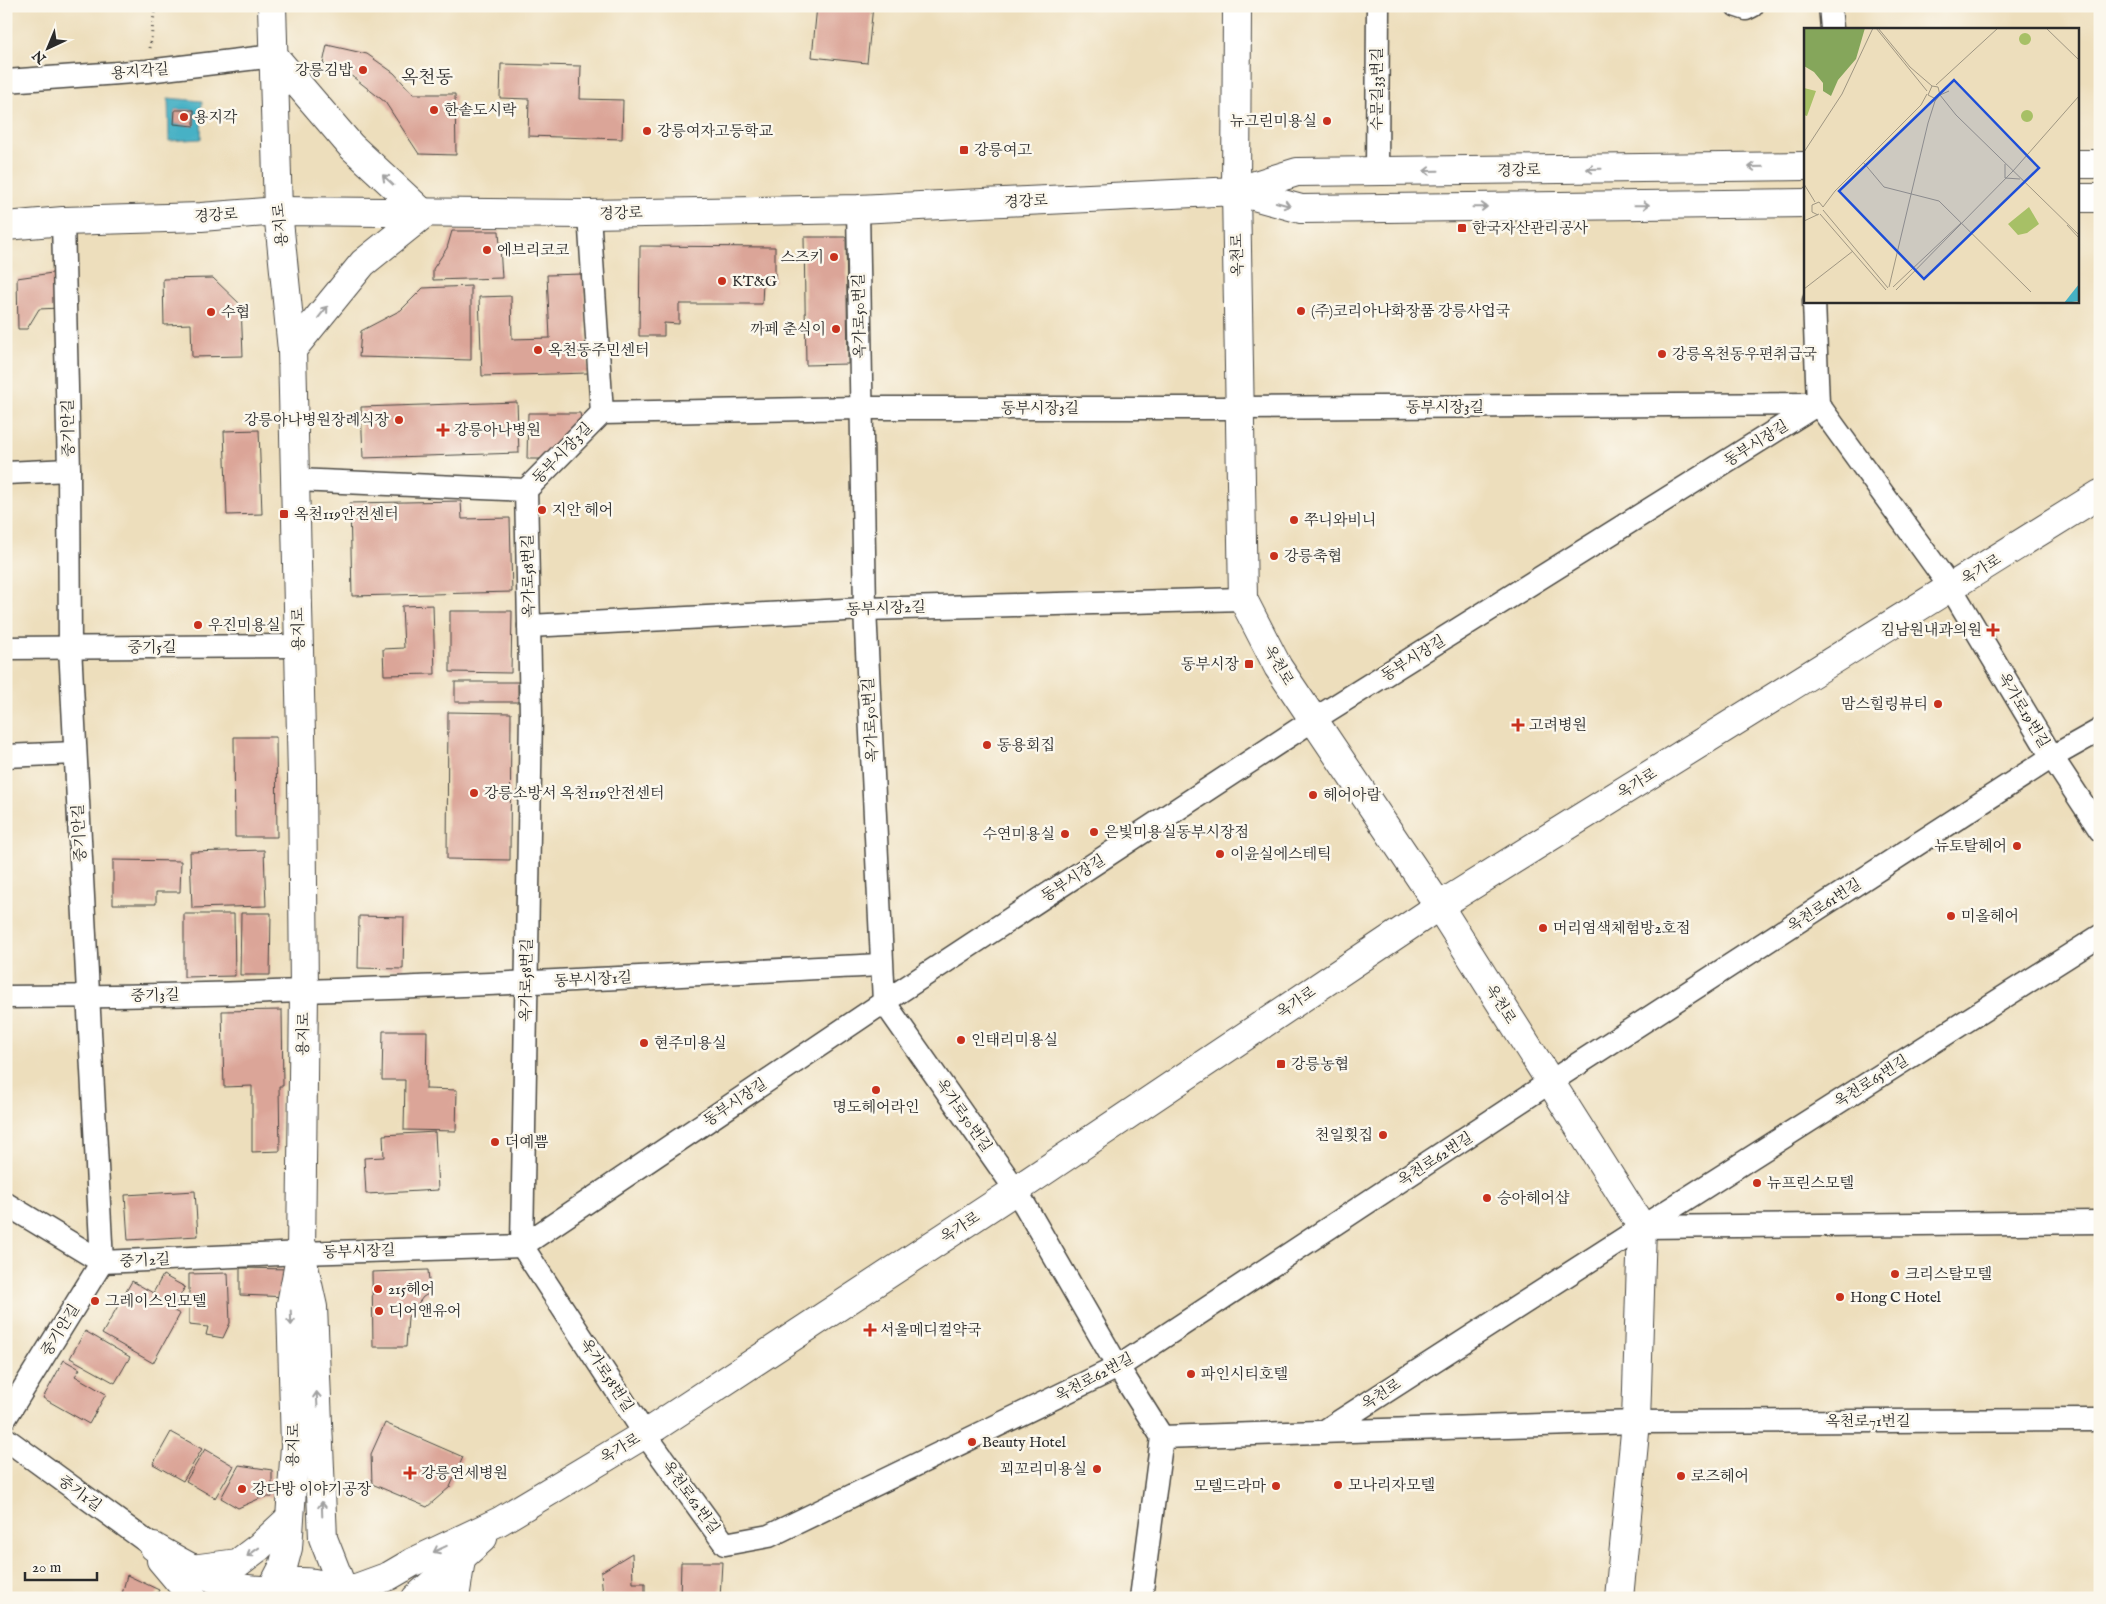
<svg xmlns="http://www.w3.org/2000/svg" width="2106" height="1604" font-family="'IM FELL English','Noto Serif KR',serif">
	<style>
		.water { fill: #46b1c5; stroke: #386e78; fill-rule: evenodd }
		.building { fill: #dba598 }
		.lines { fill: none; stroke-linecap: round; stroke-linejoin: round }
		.minor-casing { stroke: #484641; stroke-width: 25 }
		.tertiary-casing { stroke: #484641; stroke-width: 30 }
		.path { stroke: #484641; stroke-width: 3; stroke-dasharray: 1 4; stroke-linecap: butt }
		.minor { stroke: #fff; stroke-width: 22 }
		.tertiary { stroke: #fff; stroke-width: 28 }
		.oneway { stroke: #a0a0a0 }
		.poi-dot { fill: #c8321e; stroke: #fbf7ec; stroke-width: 2 }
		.labels { text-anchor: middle; stroke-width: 5; stroke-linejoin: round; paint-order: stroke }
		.poi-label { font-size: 15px; fill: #2b2b2b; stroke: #fbf7ec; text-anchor: start }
		.street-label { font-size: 15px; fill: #2b2b2b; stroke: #fbf7ec }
		.quarter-label { font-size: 18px; fill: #2b2b2b; stroke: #fbf7ec }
		.inset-road { fill: none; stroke: #9f9682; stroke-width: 1 }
		.view { fill: #1d4ed8; fill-opacity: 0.15; stroke: #1d4ed8; stroke-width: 2.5 }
		.inset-edge { fill: none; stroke: #2b2b2b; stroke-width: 2.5 }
	</style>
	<rect width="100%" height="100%" fill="#fbf7ec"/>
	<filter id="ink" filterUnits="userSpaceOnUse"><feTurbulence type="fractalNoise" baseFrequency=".02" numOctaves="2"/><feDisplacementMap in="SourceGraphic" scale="10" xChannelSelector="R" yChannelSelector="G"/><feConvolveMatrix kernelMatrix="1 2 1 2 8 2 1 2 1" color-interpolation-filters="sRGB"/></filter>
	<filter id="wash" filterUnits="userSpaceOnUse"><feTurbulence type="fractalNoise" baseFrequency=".0096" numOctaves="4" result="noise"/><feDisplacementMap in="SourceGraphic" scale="20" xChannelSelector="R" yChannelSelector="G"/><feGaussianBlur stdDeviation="1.12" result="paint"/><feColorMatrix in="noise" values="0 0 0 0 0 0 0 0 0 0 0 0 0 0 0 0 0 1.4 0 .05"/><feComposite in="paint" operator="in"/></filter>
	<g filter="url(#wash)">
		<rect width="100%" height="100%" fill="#eddebc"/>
		<path class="water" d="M 168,98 L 202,101 L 201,139 L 169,141 ZM 175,110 L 194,110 L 194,125 L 174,124 Z"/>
		<g id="blocks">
			<g class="building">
				<polygon points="817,6 873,6 867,63 812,57"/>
				<polygon points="327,45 367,54 394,73 413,94 455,94 456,155 419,154 385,102 353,77 323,64"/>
				<polygon points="501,64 581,66 580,99 623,100 622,139 528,136 529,99 500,98"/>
				<polygon points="175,110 194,110 194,126 174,124"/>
				<polygon points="452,231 499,231 502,278 433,280 433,269 447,248"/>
				<polygon points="804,237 846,237 848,364 806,365"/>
				<polygon points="640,246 775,247 775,281 763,281 762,304 679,304 679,324 664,323 664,336 639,336"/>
				<polygon points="59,272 60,308 39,309 27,329 18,329 17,278"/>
				<polygon points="584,274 588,373 482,376 479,297 511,296 512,339 550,338 547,275"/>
				<polygon points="213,278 241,305 243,356 192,357 191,324 164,325 163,279"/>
				<polygon points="471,286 471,360 359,357 361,331 401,310 423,288"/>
				<polygon points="6,298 9,325 6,325"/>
				<polygon points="517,402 519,453 363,458 361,407"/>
				<polygon points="528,413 580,413 582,422 541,459 527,459"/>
				<polygon points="259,430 262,514 227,515 224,431"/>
				<polygon points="461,501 462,519 510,518 512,592 352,596 350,503"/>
				<polygon points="433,605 435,674 384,675 383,649 404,648 402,606"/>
				<polygon points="450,611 512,611 511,673 450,672"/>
				<rect x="455" y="682" width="63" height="20"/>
				<polygon points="448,712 511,713 510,860 447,859"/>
				<polygon points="234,737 276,737 277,837 235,837"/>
				<polygon points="264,850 266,906 192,908 190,852"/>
				<polygon points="113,860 181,861 180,892 156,892 156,904 113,904"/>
				<polygon points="241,913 271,913 270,975 240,975"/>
				<polygon points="184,914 234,914 235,976 184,977"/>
				<polygon points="359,916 404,917 403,969 358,968"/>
				<polygon points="282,1010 283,1086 279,1086 280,1151 252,1152 252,1086 224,1087 222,1011"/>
				<polygon points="383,1031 427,1031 426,1089 457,1090 456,1131 404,1130 405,1080 382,1080"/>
				<polygon points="435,1132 438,1190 366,1194 364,1158 384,1157 383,1135"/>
				<polygon points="195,1191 198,1236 128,1240 125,1195"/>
				<polygon points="240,1268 290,1269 289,1297 240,1295"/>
				<polygon points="428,1270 430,1293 423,1297 408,1317 406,1347 373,1347 372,1272"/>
				<polygon points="228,1273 230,1323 223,1338 206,1335 208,1327 189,1325 189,1274"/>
				<polygon points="163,1275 185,1287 172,1310 180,1314 153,1363 102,1334 132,1281 153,1293"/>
				<polygon points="85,1331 130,1357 115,1383 70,1358"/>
				<polygon points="64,1360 80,1369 75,1376 106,1394 89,1424 43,1398"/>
				<polygon points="385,1423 463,1457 450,1487 427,1507 372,1484 371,1454"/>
				<polygon points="171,1432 202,1449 183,1481 153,1464"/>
				<polygon points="205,1449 234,1466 215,1498 186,1481"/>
				<polygon points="239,1465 272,1470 272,1497 263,1497 238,1508 221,1498"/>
				<polygon points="632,1553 633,1583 645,1583 645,1598 603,1598 601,1572"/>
				<polygon points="681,1562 722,1562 720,1598 680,1598"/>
				<polygon points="127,1575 159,1590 155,1598 121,1598"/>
			</g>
		</g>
	</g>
	<g filter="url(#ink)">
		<use href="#blocks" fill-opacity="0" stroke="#484641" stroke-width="1"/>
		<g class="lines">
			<defs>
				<g id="minor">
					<polyline points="1737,6 1746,9 1752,6"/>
					<polyline points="1830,6 1832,29"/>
					<polyline points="6,81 147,71 274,56"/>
					<polyline points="1377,171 1378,6"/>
					<polyline points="858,209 865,609 884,1002 1016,1190 1118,1367 1162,1437 1141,1598"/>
					<polyline points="589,214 602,413"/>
					<polyline points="1814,301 1818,404 1951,588 2052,757 2100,830"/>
					<polyline points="6,473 69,470"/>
					<polyline points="296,480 526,490 602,413 860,408 1240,408 1817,404"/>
					<polyline points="526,490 531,714 522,1246 645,1434 725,1544 769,1536 1118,1367 1550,1082 2052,757 2100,730"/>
					<polyline points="529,626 865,609 1243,599"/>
					<polyline points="6,648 298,646"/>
					<polyline points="6,756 75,753"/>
					<path d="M 6,997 C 298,996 590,979 881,965"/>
					<polyline points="6,1204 102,1262 301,1253 522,1246 884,1002 1313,720 1818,404"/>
					<polyline points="1642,1227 2100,1222"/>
					<polyline points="6,1417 102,1262 70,647 69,470 63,221"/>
					<polyline points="1323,1432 1642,1227 2100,936"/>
					<polyline points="1162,1437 1636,1422 2100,1420"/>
					<polyline points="6,1439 154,1547"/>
				</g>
				<g id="tertiary">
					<polyline points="1237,6 1236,191 1243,599 1278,667 1439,906 1642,1227 1636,1422 1619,1598"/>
					<polyline points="274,56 351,146 424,214 363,263 292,350"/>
					<polyline points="2077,164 2100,164"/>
					<polyline points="1236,191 1301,209 1805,203"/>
					<polyline points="2077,198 2100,198"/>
					<polyline points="6,226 63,221 201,217 278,211 589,214 858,209 1236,191 1297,172 1805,166"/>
					<polyline points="303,1262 313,1307 323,1538 343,1589"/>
					<path d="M 154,1547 C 182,1563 209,1579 240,1588 C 250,1590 261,1590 271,1590 L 283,1567 L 288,1548 L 295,1446 L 291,1304 L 301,1253 L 304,991 L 302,777 L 292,350 L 278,211 L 272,6"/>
					<polyline points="161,1560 193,1598"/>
					<polyline points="192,1569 238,1563 259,1547 289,1519"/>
					<polyline points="348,1591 389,1576 413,1562 500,1521 645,1434 1016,1190 1439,906 2100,494"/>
					<path d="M 262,1597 C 272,1590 286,1583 298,1582 C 313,1581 344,1588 355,1597"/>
					<polyline points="416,1598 483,1538"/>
					<polyline points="455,1598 461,1559"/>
				</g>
			</defs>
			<use href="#minor" class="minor-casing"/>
			<use href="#tertiary" class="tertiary-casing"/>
			<polyline class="path" points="150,48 155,6"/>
			<use href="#minor" class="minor"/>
			<use href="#tertiary" class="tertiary"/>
		</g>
		<defs><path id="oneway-shaft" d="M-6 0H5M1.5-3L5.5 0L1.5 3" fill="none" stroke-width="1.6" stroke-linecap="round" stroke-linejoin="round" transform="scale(1.25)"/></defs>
		<g class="oneway">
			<use href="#oneway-shaft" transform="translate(1756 167) rotate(179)"/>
			<use href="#oneway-shaft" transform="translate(1594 169) rotate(179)"/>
			<use href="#oneway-shaft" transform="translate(1431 171) rotate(179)"/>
			<use href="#oneway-shaft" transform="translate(388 180) rotate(-137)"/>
			<use href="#oneway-shaft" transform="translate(1283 204) rotate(16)"/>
			<use href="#oneway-shaft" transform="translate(1642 205) rotate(-1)"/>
			<use href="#oneway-shaft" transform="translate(1480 207) rotate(-1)"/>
			<use href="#oneway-shaft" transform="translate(323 312) rotate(-51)"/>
			<use href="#oneway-shaft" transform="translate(291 1318) rotate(88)"/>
			<use href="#oneway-shaft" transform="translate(317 1399) rotate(-93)"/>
			<use href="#oneway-shaft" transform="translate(322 1509) rotate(-92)"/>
			<use href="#oneway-shaft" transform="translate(440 1549) rotate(155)"/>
			<use href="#oneway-shaft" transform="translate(253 1552) rotate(144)"/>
		</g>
	</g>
	<g class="poi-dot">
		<circle cx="363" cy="70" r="5"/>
		<circle cx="434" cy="110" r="5"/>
		<circle cx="184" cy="117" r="5"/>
		<circle cx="1327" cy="121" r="5"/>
		<circle cx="647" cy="131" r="5"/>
		<rect x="959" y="145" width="10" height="10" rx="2.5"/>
		<rect x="1457" y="223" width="10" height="10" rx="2.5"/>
		<circle cx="487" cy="250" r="5"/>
		<circle cx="834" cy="257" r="5"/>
		<circle cx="722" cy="281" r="5"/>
		<circle cx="1301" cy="311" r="5"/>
		<circle cx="211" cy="312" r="5"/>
		<circle cx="836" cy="329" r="5"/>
		<circle cx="538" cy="350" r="5"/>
		<circle cx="1662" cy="354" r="5"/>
		<circle cx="399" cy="420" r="5"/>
		<path d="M440.5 422.5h5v5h5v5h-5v5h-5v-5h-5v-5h5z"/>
		<circle cx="542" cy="510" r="5"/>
		<rect x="279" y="509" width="10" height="10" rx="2.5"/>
		<circle cx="1294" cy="520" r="5"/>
		<circle cx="1274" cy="556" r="5"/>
		<circle cx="198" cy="625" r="5"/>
		<path d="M1990.5 622.5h5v5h5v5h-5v5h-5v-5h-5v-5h5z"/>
		<rect x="1244" y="659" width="10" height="10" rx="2.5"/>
		<circle cx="1938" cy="704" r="5"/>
		<path d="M1515.5 717.5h5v5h5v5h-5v5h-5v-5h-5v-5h5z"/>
		<circle cx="987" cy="745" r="5"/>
		<circle cx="474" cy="793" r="5"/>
		<circle cx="1313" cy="795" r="5"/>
		<circle cx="1094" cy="832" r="5"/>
		<circle cx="1065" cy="834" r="5"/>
		<circle cx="2017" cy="846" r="5"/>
		<circle cx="1220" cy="854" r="5"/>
		<circle cx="1951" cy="916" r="5"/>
		<circle cx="1543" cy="928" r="5"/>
		<circle cx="961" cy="1040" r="5"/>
		<circle cx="644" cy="1043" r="5"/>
		<rect x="1276" y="1059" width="10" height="10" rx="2.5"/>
		<circle cx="876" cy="1090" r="5"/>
		<circle cx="1383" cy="1135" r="5"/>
		<circle cx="495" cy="1142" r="5"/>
		<circle cx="1757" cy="1183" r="5"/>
		<circle cx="1487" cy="1198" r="5"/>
		<circle cx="1895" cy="1274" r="5"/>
		<circle cx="378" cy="1289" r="5"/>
		<circle cx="1840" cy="1297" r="5"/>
		<circle cx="95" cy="1301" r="5"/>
		<circle cx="379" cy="1311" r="5"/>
		<path d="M867.5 1322.5h5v5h5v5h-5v5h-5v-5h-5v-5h5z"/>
		<circle cx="1191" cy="1374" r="5"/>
		<circle cx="972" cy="1442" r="5"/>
		<circle cx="1097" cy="1469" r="5"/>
		<path d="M407.5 1465.5h5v5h5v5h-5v5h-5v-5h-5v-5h5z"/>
		<circle cx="1681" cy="1476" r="5"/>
		<circle cx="1338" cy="1485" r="5"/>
		<circle cx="1276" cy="1486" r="5"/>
		<circle cx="242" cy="1489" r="5"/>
	</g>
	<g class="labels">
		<g class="poi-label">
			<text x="353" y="75" text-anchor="end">강릉김밥</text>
			<text x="444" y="115">한솥도시락</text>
			<text x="194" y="122">용지각</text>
			<text x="1317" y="126" text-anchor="end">뉴그린미용실</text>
			<text x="657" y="136">강릉여자고등학교</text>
			<text x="974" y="155">강릉여고</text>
			<text x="1472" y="233">한국자산관리공사</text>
			<text x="497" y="255">에브리코코</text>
			<text x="824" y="262" text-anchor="end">스즈키</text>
			<text x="732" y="286">KT&amp;G</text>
			<text x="1311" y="316">(주)코리아나화장품 강릉사업국</text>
			<text x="221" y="317">수협</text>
			<text x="826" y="334" text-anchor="end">까페 춘식이</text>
			<text x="548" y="355">옥천동주민센터</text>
			<text x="1672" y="359">강릉옥천동우편취급국</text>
			<text x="389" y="425" text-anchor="end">강릉아나병원장례식장</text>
			<text x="454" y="435">강릉아나병원</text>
			<text x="552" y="515">지안 헤어</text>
			<text x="294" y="519">옥천119안전센터</text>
			<text x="1304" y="525">쭈니와비니</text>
			<text x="1284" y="561">강릉축협</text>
			<text x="208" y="630">우진미용실</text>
			<text x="1982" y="635" text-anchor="end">김남원내과의원</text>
			<text x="1239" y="669" text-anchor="end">동부시장</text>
			<text x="1928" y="709" text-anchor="end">맘스힐링뷰티</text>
			<text x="1529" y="730">고려병원</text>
			<text x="997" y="750">동용회집</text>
			<text x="484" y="798">강릉소방서 옥천119안전센터</text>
			<text x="1323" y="800">헤어아람</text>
			<text x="1104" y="837">은빛미용실동부시장점</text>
			<text x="1055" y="839" text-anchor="end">수연미용실</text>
			<text x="2007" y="851" text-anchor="end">뉴토탈헤어</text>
			<text x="1230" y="859">이윤실에스테틱</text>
			<text x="1961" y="921">미올헤어</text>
			<text x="1553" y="933">머리염색체험방2호점</text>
			<text x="971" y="1045">인태리미용실</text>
			<text x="654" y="1048">현주미용실</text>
			<text x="1291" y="1069">강릉농협</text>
			<text x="876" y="1112" text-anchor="middle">명도헤어라인</text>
			<text x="1373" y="1140" text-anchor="end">천일횟집</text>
			<text x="505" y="1147">더예쁨</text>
			<text x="1767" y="1188">뉴프린스모텔</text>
			<text x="1497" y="1203">승아헤어샵</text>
			<text x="1905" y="1279">크리스탈모텔</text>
			<text x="388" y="1294">215헤어</text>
			<text x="1850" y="1302">Hong C Hotel</text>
			<text x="105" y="1306">그레이스인모텔</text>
			<text x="389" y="1316">디어앤유어</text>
			<text x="880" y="1335">서울메디컬약국</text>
			<text x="1201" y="1379">파인시티호텔</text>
			<text x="982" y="1447">Beauty Hotel</text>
			<text x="1087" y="1474" text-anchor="end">꾀꼬리미용실</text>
			<text x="421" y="1478">강릉연세병원</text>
			<text x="1691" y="1481">로즈헤어</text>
			<text x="1348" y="1490">모나리자모텔</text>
			<text x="1266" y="1491" text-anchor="end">모텔드라마</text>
			<text x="252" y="1494">강다방 이야기공장</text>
		</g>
		<g class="street-label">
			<text transform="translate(140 71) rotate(-5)" y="5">용지각길</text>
			<text transform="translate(1377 89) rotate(-90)" y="5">수문길33번길</text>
			<text transform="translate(1519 170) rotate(-1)" y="5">경강로</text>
			<text transform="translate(1026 201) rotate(-3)" y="5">경강로</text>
			<text transform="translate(621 213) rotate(-2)" y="5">경강로</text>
			<text transform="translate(216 215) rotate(-4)" y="5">경강로</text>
			<text transform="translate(280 225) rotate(-95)" y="5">용지로</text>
			<text transform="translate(1237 255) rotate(-91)" y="5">옥천로</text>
			<text transform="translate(859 316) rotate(-91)" y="5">옥가로50번길</text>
			<text x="1445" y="412">동부시장3길</text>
			<text x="1040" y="413">동부시장3길</text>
			<text transform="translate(68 428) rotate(-91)" y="5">중기안길</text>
			<text transform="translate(1756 443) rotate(-32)" y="5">동부시장길</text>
			<text transform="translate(562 453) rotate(-46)" y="5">동부시장3길</text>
			<text transform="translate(1981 569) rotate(-32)" y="5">옥가로</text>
			<text transform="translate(528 576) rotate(-91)" y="5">옥가로58번길</text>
			<text transform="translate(886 608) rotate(-2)" y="5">동부시장2길</text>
			<text transform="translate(298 629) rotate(-91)" y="5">용지로</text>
			<text x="152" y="652">중기5길</text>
			<text transform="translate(1413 658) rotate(-32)" y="5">동부시장길</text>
			<text transform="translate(1279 665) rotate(60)" y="5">옥천로</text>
			<text transform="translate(2024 710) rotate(59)" y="5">옥가로19번길</text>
			<text transform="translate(870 720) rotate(-93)" y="5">옥가로50번길</text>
			<text transform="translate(1637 783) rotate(-32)" y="5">옥가로</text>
			<text transform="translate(79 833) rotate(-93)" y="5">중기안길</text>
			<text transform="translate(1073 878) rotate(-33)" y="5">동부시장길</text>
			<text transform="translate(1824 905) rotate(-33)" y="5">옥천로61번길</text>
			<text transform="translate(593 979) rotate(-3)" y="5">동부시장1길</text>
			<text transform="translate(526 980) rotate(-89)" y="5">옥가로58번길</text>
			<text transform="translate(155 995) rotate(-2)" y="5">중기3길</text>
			<text transform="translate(1296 1002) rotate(-34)" y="5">옥가로</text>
			<text transform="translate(1501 1004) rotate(58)" y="5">옥천로</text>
			<text transform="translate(303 1034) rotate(-89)" y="5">용지로</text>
			<text transform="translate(1871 1081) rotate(-32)" y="5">옥천로65번길</text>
			<text transform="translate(735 1102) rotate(-34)" y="5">동부시장길</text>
			<text transform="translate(964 1115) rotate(55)" y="5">옥가로50번길</text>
			<text transform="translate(1435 1159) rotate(-33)" y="5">옥천로62번길</text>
			<text transform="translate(960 1227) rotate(-33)" y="5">옥가로</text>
			<text transform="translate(359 1251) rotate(-2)" y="5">동부시장길</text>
			<text transform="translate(145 1260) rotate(-3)" y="5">중기2길</text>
			<text transform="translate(60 1330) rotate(-58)" y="5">중기안길</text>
			<text transform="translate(607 1375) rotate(57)" y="5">옥가로58번길</text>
			<text transform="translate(1094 1377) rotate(-28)" y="5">옥천로62번길</text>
			<text transform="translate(1381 1394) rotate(-33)" y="5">옥천로</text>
			<text x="1868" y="1426">옥천로71번길</text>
			<text transform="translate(293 1445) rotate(-89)" y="5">용지로</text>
			<text transform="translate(620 1448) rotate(-31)" y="5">옥가로</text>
			<text transform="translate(80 1493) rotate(36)" y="5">중기1길</text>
			<text transform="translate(691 1497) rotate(54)" y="5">옥천로62번길</text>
		</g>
		<g class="quarter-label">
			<text x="427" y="83">옥천동</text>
		</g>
	</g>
	<g transform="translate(1804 28)">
		<rect width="275" height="275" fill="#eddebc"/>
		<path d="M215 11a6 6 0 1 1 12 0a6 6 0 1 1-12 0ZM 0,60 L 12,63 L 3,88 L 0,87 ZM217 88a6 6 0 1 1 12 0a6 6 0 1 1-12 0ZM 225,179 L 235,196 L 223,205 L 214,207 L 204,196 Z" fill="#a7c066"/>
		<path d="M 0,0 L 61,0 L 52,31 L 34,52 L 27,68 L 19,63 L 19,55 L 10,44 L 0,38 Z" fill="#85a65b"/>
		<path d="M 275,256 L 275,273 L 260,275 Z" fill="#46b1c5"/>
		<path class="inset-road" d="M 72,0 L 123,63M 74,0 L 106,39 L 128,58M 242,0 L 275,32M 132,57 L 194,0M 145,63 L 136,67 L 152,87 L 275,207M 0,124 L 38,66 L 69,0M 59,134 L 80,159 L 135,173 L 227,264M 201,136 L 201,150 L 216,151M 0,156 L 11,174M 19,179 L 31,163 L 117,77 L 123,66M 19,182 L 84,260M 16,186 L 82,262M 14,187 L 8,184 L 8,177 L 15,174 L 19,179M 0,193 L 15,186M 263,197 L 275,210M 85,259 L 124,95 L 131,73 L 136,67 L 134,59 L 128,58 L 124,67 L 132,71M 89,259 L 157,195M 0,261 L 49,223M 92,262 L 209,143 L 275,68"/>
		<path class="view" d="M 150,52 L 235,140 L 120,251 L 35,163 Z"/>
		<rect width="275" height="275" class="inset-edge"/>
	</g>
	<rect width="2106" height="1604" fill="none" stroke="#fbf7ec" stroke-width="25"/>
	<g transform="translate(48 48) rotate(224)" stroke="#fbf7ec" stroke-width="4" paint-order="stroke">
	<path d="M0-4L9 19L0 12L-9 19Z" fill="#2b2b2b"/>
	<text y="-8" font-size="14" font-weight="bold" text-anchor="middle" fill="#2b2b2b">N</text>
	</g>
	<path d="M25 1572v8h72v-8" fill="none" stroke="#2b2b2b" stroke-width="2.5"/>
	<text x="32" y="1572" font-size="15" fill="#2b2b2b" stroke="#fbf7ec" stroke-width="4" paint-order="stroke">20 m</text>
</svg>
